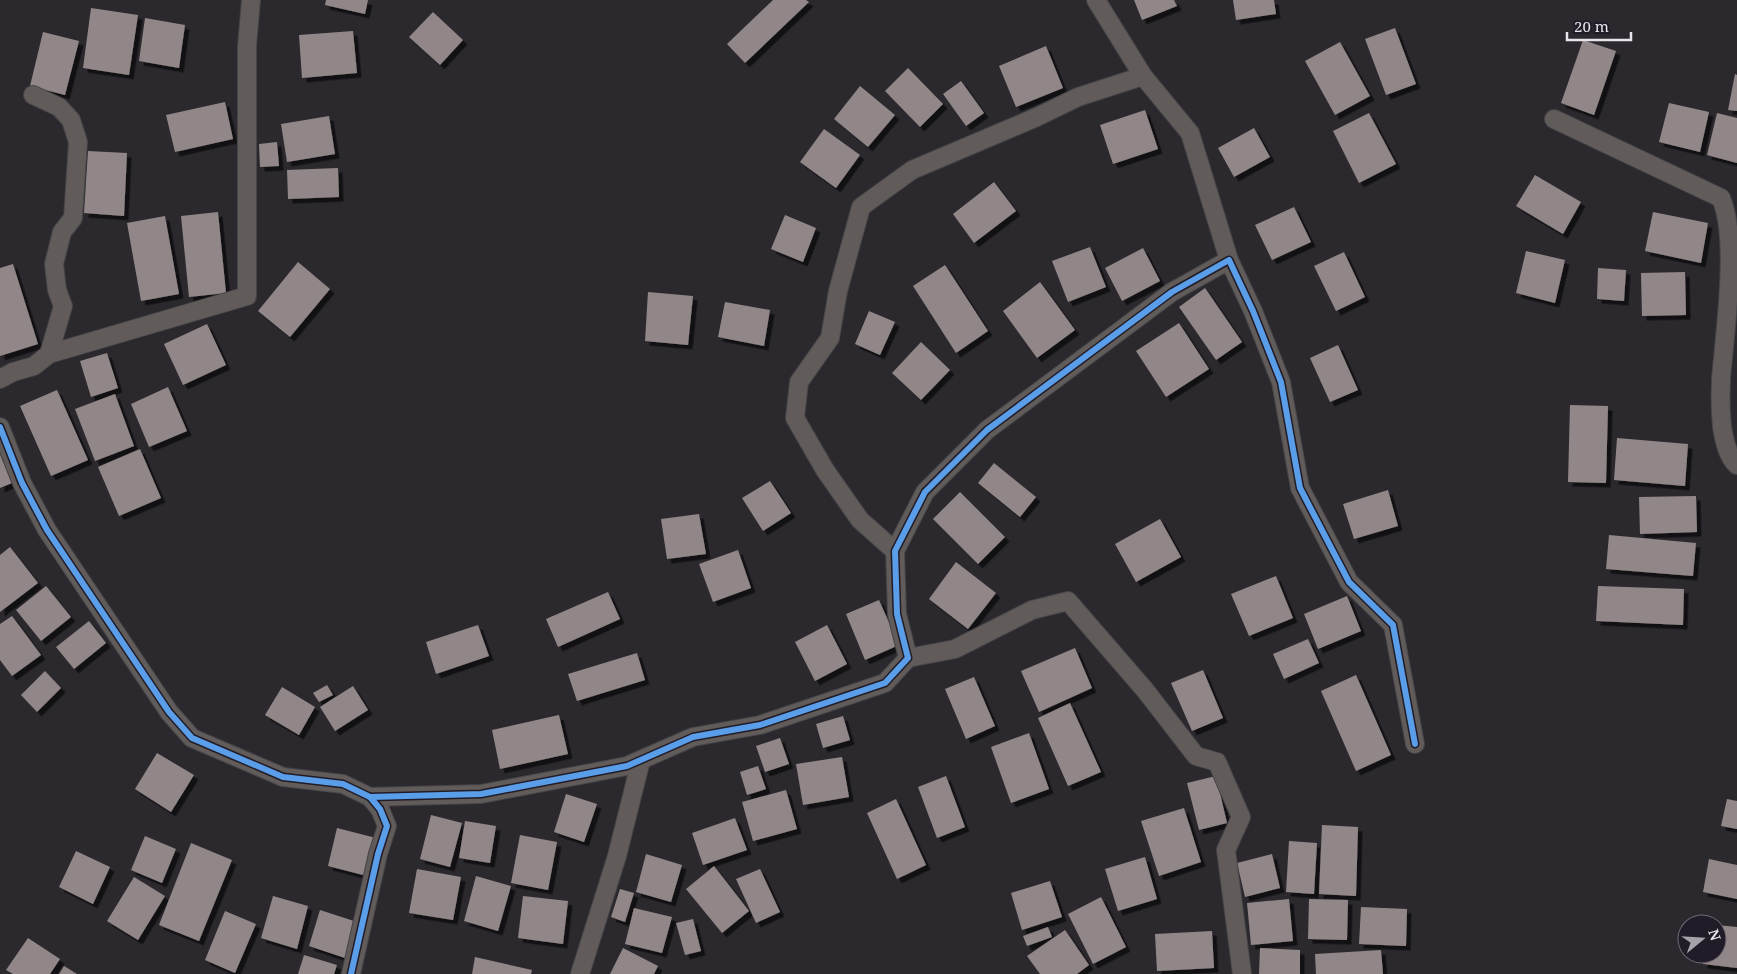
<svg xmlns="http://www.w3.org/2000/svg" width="1737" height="974" font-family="'Noto Serif',serif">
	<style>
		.building { fill: #928788; filter: url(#shadow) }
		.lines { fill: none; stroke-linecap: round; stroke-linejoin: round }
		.minor-casing { stroke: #454448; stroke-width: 20 }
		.minor { stroke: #615b5a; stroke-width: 18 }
		.cycleway-casing { stroke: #211c27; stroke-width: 9 }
		.cycleway { stroke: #5a9eea; stroke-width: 6 }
	</style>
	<defs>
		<filter id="shadow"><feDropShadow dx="4.5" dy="4.5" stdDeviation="0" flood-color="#0009"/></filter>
	</defs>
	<rect width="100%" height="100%" fill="#2b292e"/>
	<g class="building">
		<polygon points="326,0 368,0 365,14 325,5"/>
		<polygon points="773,0 806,0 809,2 745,63 727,44"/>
		<polygon points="1134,0 1174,0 1177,6 1142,20"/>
		<polygon points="1233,0 1274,0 1276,14 1236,20"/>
		<polygon points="91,8 138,15 129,75 83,68"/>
		<polygon points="433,12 463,40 440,65 409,37"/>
		<polygon points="145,18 185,25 179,68 139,61"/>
		<polygon points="1395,28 1416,84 1386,95 1365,39"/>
		<polygon points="353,31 357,73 302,78 299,35"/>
		<polygon points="43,32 79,41 65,95 30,86"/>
		<polygon points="1583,40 1616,51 1594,115 1561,103"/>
		<polygon points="1340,42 1370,96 1335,115 1305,61"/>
		<polygon points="1046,46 1063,88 1016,107 999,66"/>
		<polygon points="908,68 943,104 920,127 885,91"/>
		<polygon points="1735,74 1737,75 1737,111 1728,110"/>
		<polygon points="961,81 984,113 966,126 943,94"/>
		<polygon points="860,86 895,115 868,147 834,119"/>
		<polygon points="225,102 233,139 175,152 166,115"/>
		<polygon points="1669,103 1709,112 1700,152 1659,142"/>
		<polygon points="1145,110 1158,149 1113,164 1100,125"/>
		<polygon points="1369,113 1396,164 1359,183 1333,131"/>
		<polygon points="1717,113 1737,118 1737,163 1707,155"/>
		<polygon points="329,116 335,154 287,162 281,124"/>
		<polygon points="1254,128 1270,157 1234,177 1218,148"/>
		<polygon points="824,129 860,155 836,188 800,162"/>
		<polygon points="277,142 279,166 260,167 259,144"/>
		<polygon points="88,151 127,153 124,216 84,213"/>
		<polygon points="338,168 339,197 288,199 287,170"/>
		<polygon points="1535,175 1581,202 1563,234 1516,206"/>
		<polygon points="994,182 1016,211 974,243 953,214"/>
		<polygon points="1294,207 1311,242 1272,260 1255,225"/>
		<polygon points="218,212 226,293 189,297 181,216"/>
		<polygon points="1653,212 1708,223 1701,263 1645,251"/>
		<polygon points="785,215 816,228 803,262 771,249"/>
		<polygon points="165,216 179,294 141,301 127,223"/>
		<polygon points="1090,247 1106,287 1068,302 1052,261"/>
		<polygon points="1143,248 1160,281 1122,301 1105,268"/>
		<polygon points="1526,251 1565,260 1555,303 1516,293"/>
		<polygon points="1344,252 1365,297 1336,311 1314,266"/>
		<polygon points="298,262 330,289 290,337 258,311"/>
		<polygon points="13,264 38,344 0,356 0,268"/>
		<polygon points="945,265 988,331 956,353 913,286"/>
		<polygon points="1598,268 1626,270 1624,301 1597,299"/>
		<polygon points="1685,272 1686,315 1642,316 1641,273"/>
		<polygon points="1040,282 1075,330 1037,358 1003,311"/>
		<polygon points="1205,288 1242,342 1216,360 1179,307"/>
		<polygon points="648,292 693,296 688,345 645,341"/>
		<polygon points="725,302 770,310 764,346 718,337"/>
		<polygon points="869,311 895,322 880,355 855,344"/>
		<polygon points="1179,323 1209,369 1166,397 1136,351"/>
		<polygon points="207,324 226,365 183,385 164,344"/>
		<polygon points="921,342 950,370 921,400 892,373"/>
		<polygon points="1338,345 1358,390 1330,402 1310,358"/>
		<polygon points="107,353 118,388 91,397 80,361"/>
		<polygon points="168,387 187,431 149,447 131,404"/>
		<polygon points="57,390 88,460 51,476 20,406"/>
		<polygon points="115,394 134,446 95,461 75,409"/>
		<polygon points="1570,405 1608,406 1606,483 1568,482"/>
		<polygon points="1617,438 1688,444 1685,486 1614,480"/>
		<polygon points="140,449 161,498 119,516 98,467"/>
		<polygon points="0,454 12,483 0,488"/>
		<polygon points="994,463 1036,497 1020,517 978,483"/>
		<polygon points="770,481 791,513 763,531 742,498"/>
		<polygon points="1388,490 1398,526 1354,539 1343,504"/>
		<polygon points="960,492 1005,537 978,564 933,519"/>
		<polygon points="1696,496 1697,532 1640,534 1639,497"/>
		<polygon points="699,514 706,554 667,559 661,519"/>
		<polygon points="1160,519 1181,557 1136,582 1115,544"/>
		<polygon points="1609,535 1696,543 1693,576 1606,569"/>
		<polygon points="10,547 38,583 0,612 0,555"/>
		<polygon points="738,550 751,588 713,602 699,564"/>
		<polygon points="956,562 996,593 968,629 929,599"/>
		<polygon points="1276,576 1293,618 1249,636 1231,594"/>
		<polygon points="46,586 71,617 41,641 16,610"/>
		<polygon points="1598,586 1684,589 1683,625 1596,621"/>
		<polygon points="608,592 620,619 558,647 546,619"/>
		<polygon points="1347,596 1361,631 1318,649 1304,614"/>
		<polygon points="879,600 899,645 865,660 846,614"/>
		<polygon points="12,616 41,655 12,676 0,660 0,624"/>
		<polygon points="89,621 106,643 74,669 56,647"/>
		<polygon points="478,625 489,656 436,674 426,642"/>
		<polygon points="827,625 847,664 815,681 795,642"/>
		<polygon points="1308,639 1319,663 1284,679 1273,654"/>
		<polygon points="1075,648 1092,688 1039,712 1021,671"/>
		<polygon points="637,653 645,680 577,701 568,674"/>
		<polygon points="1203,670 1223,718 1192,731 1171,683"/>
		<polygon points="45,671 61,688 37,712 21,695"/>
		<polygon points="1356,675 1391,755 1356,771 1321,691"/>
		<polygon points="974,677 995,726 966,739 945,689"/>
		<polygon points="327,685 333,695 319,702 313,693"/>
		<polygon points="353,686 368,710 335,731 320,707"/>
		<polygon points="282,687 315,707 299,735 265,715"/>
		<polygon points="1070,703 1101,772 1068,786 1038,718"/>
		<polygon points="559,715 568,754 500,769 492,730"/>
		<polygon points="843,716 850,740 823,748 816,724"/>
		<polygon points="1029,733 1049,789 1011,803 991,747"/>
		<polygon points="780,738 789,764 765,772 756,746"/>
		<polygon points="157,753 194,775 171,812 135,789"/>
		<polygon points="842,757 849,797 803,805 796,764"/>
		<polygon points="758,766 766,789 747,795 740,772"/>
		<polygon points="946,776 965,827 937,838 918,787"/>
		<polygon points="1216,776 1227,823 1199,830 1187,783"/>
		<polygon points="786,790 797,829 753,841 742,802"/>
		<polygon points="566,794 597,804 584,842 554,832"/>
		<polygon points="896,799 926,865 897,879 867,813"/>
		<polygon points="1727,799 1737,801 1737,829 1721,826"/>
		<polygon points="1184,808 1201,862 1159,876 1141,821"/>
		<polygon points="431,815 462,823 450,867 420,859"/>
		<polygon points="735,818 747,850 703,865 692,833"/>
		<polygon points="465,821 496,826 490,863 459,858"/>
		<polygon points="1322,825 1358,827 1356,896 1319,894"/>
		<polygon points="337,828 376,838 367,876 328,866"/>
		<polygon points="520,835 557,842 548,890 511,883"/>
		<polygon points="145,836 176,849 162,883 131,870"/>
		<polygon points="1289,841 1317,843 1314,894 1286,892"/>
		<polygon points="191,843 232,860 199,941 159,925"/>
		<polygon points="76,851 110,867 93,904 59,887"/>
		<polygon points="646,854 682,865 671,902 636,892"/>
		<polygon points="1272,854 1280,888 1245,897 1237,863"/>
		<polygon points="1145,857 1157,899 1118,911 1105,869"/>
		<polygon points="1709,859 1737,865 1737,899 1703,892"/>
		<polygon points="714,866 749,911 722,933 686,889"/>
		<polygon points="417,869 461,877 453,920 409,913"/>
		<polygon points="760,869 780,912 756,923 736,879"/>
		<polygon points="476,876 511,886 498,931 464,921"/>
		<polygon points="134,877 165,896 138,940 107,921"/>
		<polygon points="1050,881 1062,917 1022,930 1011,893"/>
		<polygon points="620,889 634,893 625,922 611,917"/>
		<polygon points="273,896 308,906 297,949 261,938"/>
		<polygon points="523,896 568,901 563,944 518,938"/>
		<polygon points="1101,897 1126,947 1093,964 1068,914"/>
		<polygon points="1289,899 1293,941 1251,945 1247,903"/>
		<polygon points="1309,899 1348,900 1347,940 1308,939"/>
		<polygon points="1361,907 1407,909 1406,946 1359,944"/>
		<polygon points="634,908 672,917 662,953 625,944"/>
		<polygon points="320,910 357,922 345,958 309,946"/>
		<polygon points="225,911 256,924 235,973 205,960"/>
		<polygon points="693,919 701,951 685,955 676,923"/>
		<polygon points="1717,925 1737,927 1737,968 1703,964 1704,954 1717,954"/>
		<polygon points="1048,927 1052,937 1027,946 1023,936"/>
		<polygon points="1065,930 1089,965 1077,974 1040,974 1027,956"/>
		<polygon points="1212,931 1214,968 1157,971 1155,934"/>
		<polygon points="28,938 60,959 50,974 13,974 6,970"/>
		<polygon points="623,948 658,966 654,974 610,974"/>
		<polygon points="1260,948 1300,950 1300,974 1259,974"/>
		<polygon points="1381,950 1383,974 1316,974 1315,954"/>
		<polygon points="304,955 337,965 334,974 298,974"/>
		<polygon points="475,957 532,970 531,974 472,974"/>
		<polygon points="64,966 77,974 59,974"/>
	</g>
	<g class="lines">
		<defs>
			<g id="minor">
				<polyline points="1096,0 1143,76 1190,133 1229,260"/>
				<path d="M 1554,119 L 1721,198 C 1737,236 1727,314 1723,358 C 1720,380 1720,405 1722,427 C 1724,439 1727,456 1737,465"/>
				<polyline points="49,354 247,296 247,46 251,0"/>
				<polyline points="0,379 13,372 34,366 49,354 63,306 57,290 54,264 62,232 73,218 78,142 71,120 59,107 33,95"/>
				<polyline points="0,427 22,483 47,530 169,712 192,738 283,777 343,784 370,797 380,809 387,826 378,854 351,974"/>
				<polyline points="895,551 860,520 825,470 795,418 799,382 830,338 838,291 861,207 912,170 1037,117 1078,97 1143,76"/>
				<polyline points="908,658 955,649 1032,610 1068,601 1145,690 1196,756 1217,762 1241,817 1226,850 1242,974"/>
				<polyline points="370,797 481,794 627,766 693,737 760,725 885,683 908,658 897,614 895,551 925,492 987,430 1172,292 1229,260 1253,311 1281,382 1300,488 1349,582 1393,625 1415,744"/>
				<polyline points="580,974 617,856 641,760"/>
			</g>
		</defs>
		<use href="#minor" class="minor-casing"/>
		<use href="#minor" class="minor"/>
		<defs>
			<g id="cycleway">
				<polyline points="0,427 22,483 47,530 169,712 192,738 283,777 343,784 370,797 380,809 387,826 378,854 351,974"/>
				<polyline points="370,797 481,794 627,766 693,737 760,725 885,683 908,658 897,614 895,551 925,492 987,430 1172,292 1229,260 1253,311 1281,382 1300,488 1349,582 1393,625 1415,744"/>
			</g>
		</defs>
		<use href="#cycleway" class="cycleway-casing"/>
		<use href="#cycleway" class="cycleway"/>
	</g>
	<g transform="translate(1702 939) rotate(72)"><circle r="24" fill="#211c27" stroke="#706c75"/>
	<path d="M0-4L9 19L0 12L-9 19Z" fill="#a5a3a9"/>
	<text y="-8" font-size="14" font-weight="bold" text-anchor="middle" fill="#e7e4eb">N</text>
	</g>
	<path d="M1567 32v8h64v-8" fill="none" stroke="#e7e4eb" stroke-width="2.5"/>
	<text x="1574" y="32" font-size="15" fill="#e7e4eb" stroke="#211c27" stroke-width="4" paint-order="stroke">20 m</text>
</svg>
